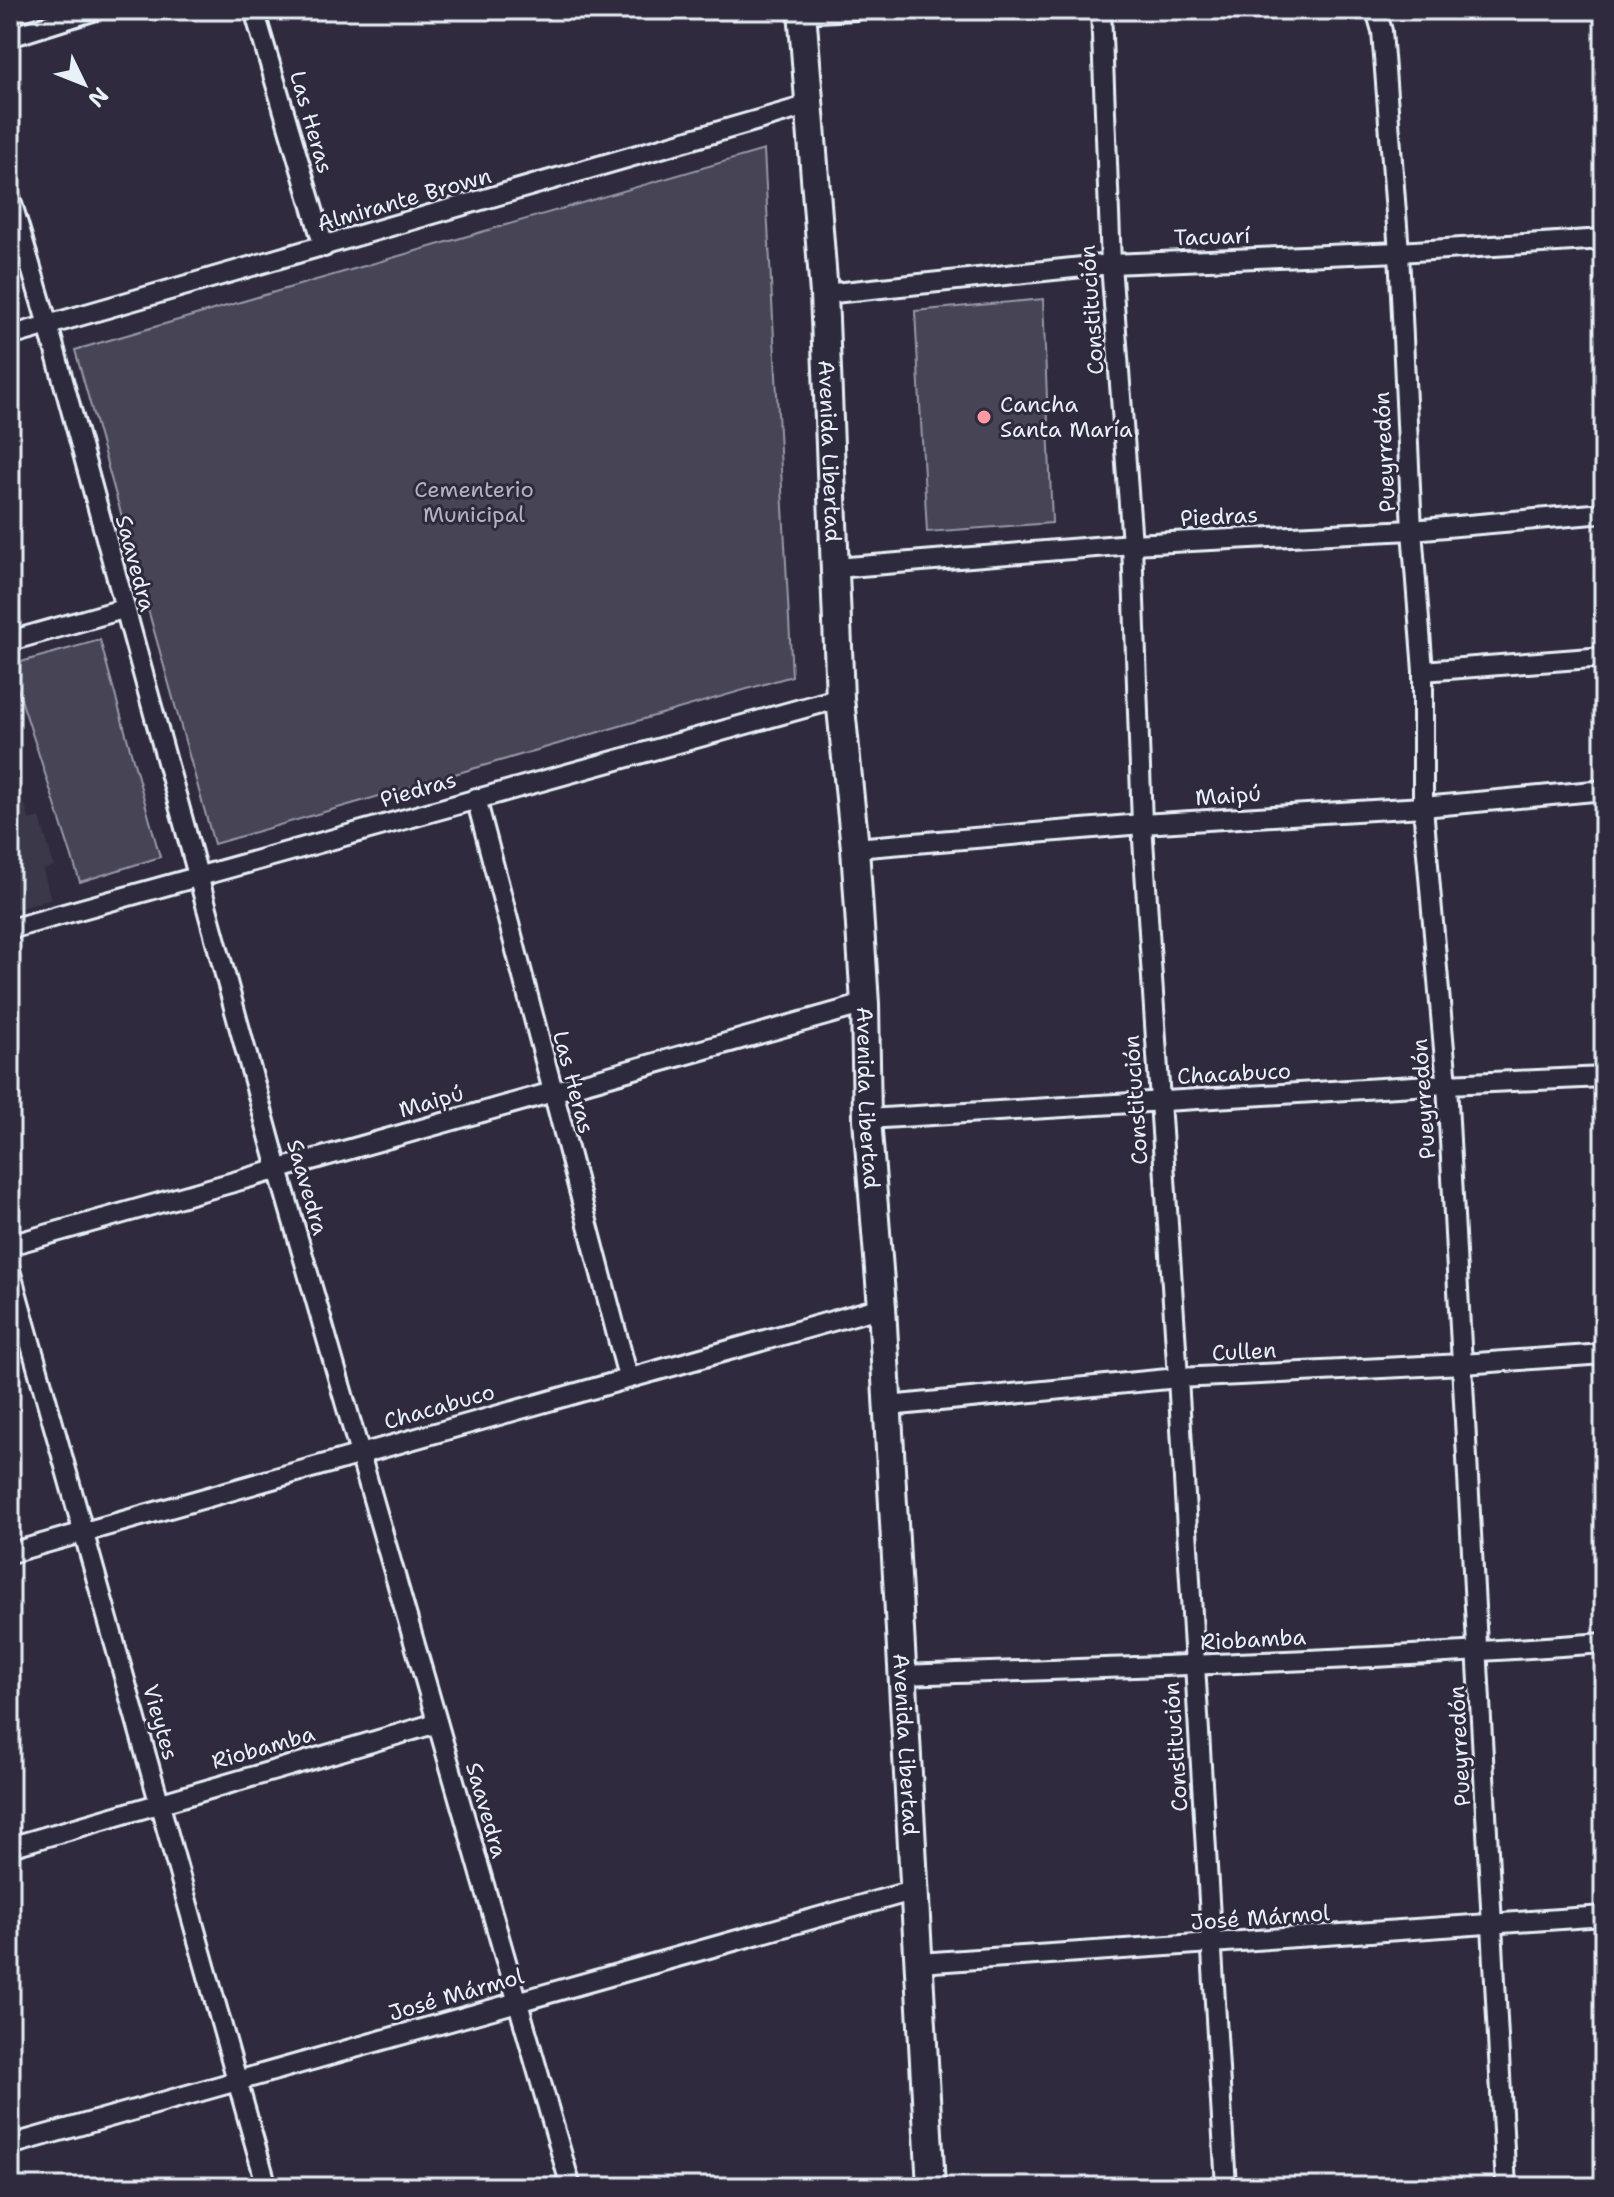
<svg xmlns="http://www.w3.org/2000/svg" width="1614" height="2197" font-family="'Shantell Sans',sans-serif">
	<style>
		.built { fill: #3b3749 }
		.green { fill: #464455; stroke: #979aa6; stroke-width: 2 }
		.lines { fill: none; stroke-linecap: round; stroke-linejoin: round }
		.street-casing { stroke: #e8f1f8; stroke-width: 24 }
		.secondary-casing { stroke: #e8f1f8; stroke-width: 32 }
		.street { stroke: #2f2a3d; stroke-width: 18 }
		.secondary { stroke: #2f2a3d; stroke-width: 26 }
		.poi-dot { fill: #ff9aa2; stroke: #2f2a3d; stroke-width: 3 }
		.labels { text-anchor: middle; stroke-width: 6; stroke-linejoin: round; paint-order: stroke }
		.street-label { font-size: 22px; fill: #e8f1f8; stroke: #2f2a3d }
		.poi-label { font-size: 22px; fill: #e8f1f8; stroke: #2f2a3d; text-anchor: start }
		.park-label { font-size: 22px; fill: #afb4bf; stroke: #2f2a3d }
	</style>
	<rect width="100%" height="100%" fill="#2f2a3d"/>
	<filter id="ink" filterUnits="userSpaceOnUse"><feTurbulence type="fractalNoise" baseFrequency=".0125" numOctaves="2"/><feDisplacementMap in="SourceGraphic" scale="16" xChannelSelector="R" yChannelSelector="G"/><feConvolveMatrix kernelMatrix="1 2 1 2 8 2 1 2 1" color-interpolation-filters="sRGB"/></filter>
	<g filter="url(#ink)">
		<polygon class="built" points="25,804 29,820 40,817 54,866 43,870 51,899 10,911 10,808"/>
		<g class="green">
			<polygon points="764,150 792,676 214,844 75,350"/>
			<polygon points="1043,299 1052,523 927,532 915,311"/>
			<polygon points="100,640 160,857 80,882 10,665"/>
		</g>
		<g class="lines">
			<defs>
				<g id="street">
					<polyline points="254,10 324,247"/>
					<polyline points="1101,10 1111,264 1132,544 1142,824 1178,1378 1226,2187"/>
					<polyline points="1376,10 1382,31 1399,252 1412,530 1423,671 1423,807 1447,1084 1506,2187"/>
					<polyline points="802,13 855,10"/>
					<polyline points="10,37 96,10"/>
					<polyline points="10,197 48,325 278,1169 571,2187"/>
					<polyline points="824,294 1111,264 1399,252 1604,239"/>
					<polyline points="10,336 810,105"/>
					<polyline points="836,568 1132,544 1412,530 1604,513"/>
					<polyline points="10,641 123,609"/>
					<polyline points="1423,671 1604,657"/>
					<polyline points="476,798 628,1377"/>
					<polyline points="855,848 1142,824 1423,807 1604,790"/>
					<polyline points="10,929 840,698"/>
					<polyline points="867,1119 1447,1084 1604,1077"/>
					<polyline points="10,1245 865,1004"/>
					<polyline points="10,1270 267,2187"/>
					<polyline points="888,1406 1178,1378 1463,1364 1604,1354"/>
					<polyline points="10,1553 882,1307"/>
					<path d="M 903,1675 C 1137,1667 1371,1660 1604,1643"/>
					<polyline points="10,1847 437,1723"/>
					<polyline points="919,1963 1604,1916"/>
					<polyline points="10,2145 915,1890"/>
				</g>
				<g id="secondary">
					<path id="s1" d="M 802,10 L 824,294 L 840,698 L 855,848 L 865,1004 L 867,1119 L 882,1307 L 931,2187"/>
				</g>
			</defs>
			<use href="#street" class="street-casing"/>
			<use href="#secondary" class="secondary-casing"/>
			<use href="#street" class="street"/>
			<use href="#secondary" class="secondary"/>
		</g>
	</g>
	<circle class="poi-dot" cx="984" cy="417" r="8"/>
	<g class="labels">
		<g class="street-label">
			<text transform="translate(312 122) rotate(74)" y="8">Las Heras</text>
			<text transform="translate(404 199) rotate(-16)" y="8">Almirante Brown</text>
			<text transform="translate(1212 236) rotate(-2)" y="8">Tacuarí</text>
			<text transform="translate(1091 310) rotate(-94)" y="8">Constitución</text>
			<text dy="8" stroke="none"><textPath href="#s1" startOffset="442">Avenida Libertad</textPath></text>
			<text transform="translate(1384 452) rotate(-93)" y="8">Pueyrredón</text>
			<text transform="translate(1219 516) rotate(-3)" y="8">Piedras</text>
			<text transform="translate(136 563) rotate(75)" y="8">Saavedra</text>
			<text transform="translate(418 789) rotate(-16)" y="8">Piedras</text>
			<text transform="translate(1228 795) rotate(-4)" y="8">Maipú</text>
			<text transform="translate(1234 1073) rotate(-3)" y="8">Chacabuco</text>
			<text transform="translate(574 1082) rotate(75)" y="8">Las Heras</text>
			<text dy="8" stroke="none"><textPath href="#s1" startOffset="1090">Avenida Libertad</textPath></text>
			<text transform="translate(1423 1099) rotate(-94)" y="8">Pueyrredón</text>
			<text transform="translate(1135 1100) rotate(-94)" y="8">Constitución</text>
			<text transform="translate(431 1101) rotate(-16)" y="8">Maipú</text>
			<text transform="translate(308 1187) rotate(74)" y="8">Saavedra</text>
			<text transform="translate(1244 1351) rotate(-3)" y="8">Cullen</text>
			<text transform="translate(439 1406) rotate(-16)" y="8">Chacabuco</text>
			<text transform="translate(1253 1639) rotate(-3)" y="8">Riobamba</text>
			<text transform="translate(161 1722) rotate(74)" y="8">Vieytes</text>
			<text dy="8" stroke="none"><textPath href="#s1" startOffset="1738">Avenida Libertad</textPath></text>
			<text transform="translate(1459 1746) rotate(-93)" y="8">Pueyrredón</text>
			<text transform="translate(263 1747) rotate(-16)" y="8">Riobamba</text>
			<text transform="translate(1175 1747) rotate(-94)" y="8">Constitución</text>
			<text transform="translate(487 1810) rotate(74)" y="8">Saavedra</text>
			<text transform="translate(1260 1917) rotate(-4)" y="8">José Mármol</text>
			<text transform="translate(456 1994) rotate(-16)" y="8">José Mármol</text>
		</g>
		<g class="poi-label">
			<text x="1000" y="412">Cancha<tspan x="1000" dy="25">Santa María</tspan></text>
		</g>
		<g class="park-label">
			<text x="474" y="497">Cementerio<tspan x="474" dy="25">Municipal</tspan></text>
		</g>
	</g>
	<rect width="1614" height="2197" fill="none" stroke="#2f2a3d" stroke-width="40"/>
	<rect x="20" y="20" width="1574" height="2157" fill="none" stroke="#e8f1f8" stroke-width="3" filter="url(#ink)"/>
	<g transform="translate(84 84) rotate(133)" stroke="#2f2a3d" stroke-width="6" paint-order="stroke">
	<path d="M0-6L14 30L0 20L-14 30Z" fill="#e8f1f8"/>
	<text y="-12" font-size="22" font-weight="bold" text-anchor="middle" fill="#e8f1f8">N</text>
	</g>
</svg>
